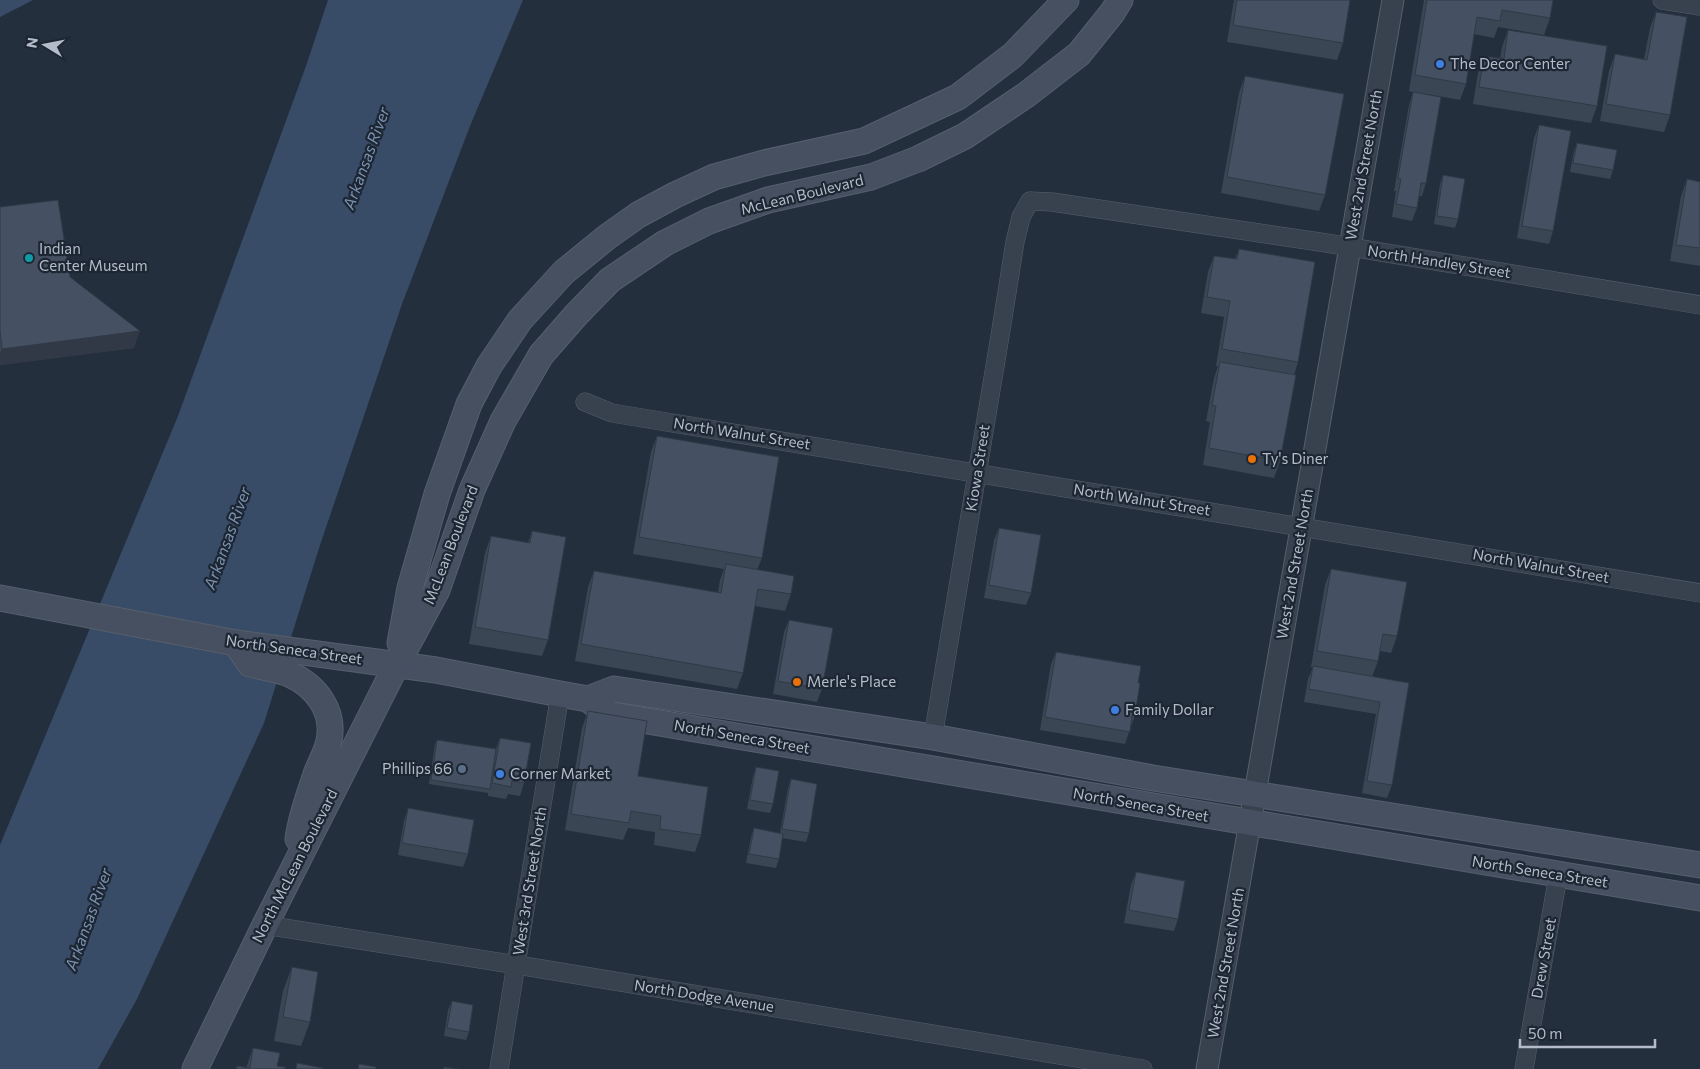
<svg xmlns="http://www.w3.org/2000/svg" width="1700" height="1069" font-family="Commissioner,sans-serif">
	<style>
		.water { fill: #394c67 }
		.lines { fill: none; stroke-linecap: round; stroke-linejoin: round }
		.minor-casing { stroke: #565f6c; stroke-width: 19 }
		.tertiary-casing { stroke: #565f6c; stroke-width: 23 }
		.secondary-casing { stroke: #565f6c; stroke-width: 27 }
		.minor { stroke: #38414e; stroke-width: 18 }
		.tertiary { stroke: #38414e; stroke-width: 21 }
		.secondary { stroke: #465061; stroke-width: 25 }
		.wall { fill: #3b4654 }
		.shaded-wall { fill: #303945 }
		.building { fill: #455162; stroke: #303945 }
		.shop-dot { fill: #3f7fe0; stroke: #1d2633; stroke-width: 2 }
		.culture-dot { fill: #0f9aa8; stroke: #1d2633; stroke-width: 2 }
		.food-dot { fill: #e8710a; stroke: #1d2633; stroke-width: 2 }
		.service-dot { fill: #5c6f8a; stroke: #1d2633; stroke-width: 2 }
		.labels { text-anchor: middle; stroke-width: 4.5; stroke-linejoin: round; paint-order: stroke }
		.poi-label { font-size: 15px; fill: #b4bcc9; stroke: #1d2633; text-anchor: start }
		.street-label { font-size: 15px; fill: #b4bcc9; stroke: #1d2633 }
		.water-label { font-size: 16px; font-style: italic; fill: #7c92b1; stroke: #1d2633 }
	</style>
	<rect width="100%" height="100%" fill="#242f3e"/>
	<g class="water">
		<polygon points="0,0 33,0 0,17"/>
		<polygon points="328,0 523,0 470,126 402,304 320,545 264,723 137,999 98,1069 0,1069 0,845 178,416 306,66"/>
	</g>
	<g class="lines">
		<defs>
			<g id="minor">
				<polyline points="1662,0 1700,6"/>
				<polyline points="585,402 612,413 1700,593"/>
				<polyline points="933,737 1000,336 1015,242 1021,217 1030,201 1052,202 1320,242 1700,305"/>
				<polyline points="265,925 536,968 1143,1069"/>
				<polyline points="499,1069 560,694"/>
				<polyline points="1524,1069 1558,876"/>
			</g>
			<polyline id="tertiary" points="1207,1069 1393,0"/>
			<g id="secondary">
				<polyline points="0,598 236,643 436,670 560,694 588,699 606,714 1700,898"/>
				<path d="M 236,643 L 250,664 C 262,667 275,669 287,673 C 316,685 337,712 328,745 C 325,755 320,764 316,774 C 309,796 301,816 298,839"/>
				<polyline points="400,643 410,588 437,494 469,404 489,366 520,320 564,272 607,237 638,215 675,195 714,177 764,163 864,141 958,97 1013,55 1066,0"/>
				<polyline points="588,699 614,689 933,737 1153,778 1700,865"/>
				<polyline points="195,1069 265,925 397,664 437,590 472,490 503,421 541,355 576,315 610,280 665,243 709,221 768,200 871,177 918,159 965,136 1026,95 1079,54 1112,13 1120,0"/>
			</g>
		</defs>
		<use href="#minor" class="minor-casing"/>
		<use href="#tertiary" class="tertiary-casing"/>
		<use href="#secondary" class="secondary-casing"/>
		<use href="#minor" class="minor"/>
		<use href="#tertiary" class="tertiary"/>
		<use href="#secondary" class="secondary"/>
	</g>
	<g class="wall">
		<polygon points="1234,0 1350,0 1343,43 1337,60 1227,42"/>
		<polygon points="1424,0 1553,0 1550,18 1544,35 1498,27 1494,38 1474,34 1466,84 1460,100 1426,94 1426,183 1422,196 1419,196 1417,208 1412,221 1392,217 1396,191 1394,191 1409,105 1413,92 1409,91"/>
		<polygon points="1656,12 1670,115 1664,132 1600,121 1609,71 1615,54 1644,59 1650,28"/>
		<polygon points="1508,30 1597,106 1591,123 1473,104 1478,73 1484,56 1500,59 1502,47"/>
		<polygon points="1245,76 1325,195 1319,211 1221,193 1239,93"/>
		<polygon points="1539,125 1553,231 1549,244 1517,238 1534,138"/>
		<polygon points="1577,143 1613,170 1610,179 1570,172 1574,151"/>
		<polygon points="1443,175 1458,219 1455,228 1434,224 1440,184"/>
		<polygon points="1687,179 1700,182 1700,266 1670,261 1681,196"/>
		<polygon points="0,207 70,277 134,348 0,365"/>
		<polygon points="1239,249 1298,362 1294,375 1280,461 1274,478 1203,465 1210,422 1206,421 1214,378 1218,366 1216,366 1224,317 1201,313 1208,272 1214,256 1235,259"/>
		<polygon points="657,436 762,558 757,570 791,594 785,611 755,606 743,673 737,689 575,661 588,587 594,571 718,593 720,580 724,569 633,554 651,452"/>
		<polygon points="999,528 1031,593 1026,605 984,598 994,540"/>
		<polygon points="532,531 548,640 542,656 469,644 485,553 491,536 528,543"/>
		<polygon points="1331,569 1397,636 1391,653 1380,651 1378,661 1372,677 1409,683 1392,785 1387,798 1362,793 1376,714 1304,702 1308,679 1313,667 1311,667 1325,585"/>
		<polygon points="789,620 822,689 817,702 773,694 784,632"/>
		<polygon points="1056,652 1138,683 1135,715 1125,744 1040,730 1051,664"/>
		<polygon points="588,711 638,776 701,835 695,852 654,845 655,832 628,828 623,840 565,830 582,728"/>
		<polygon points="500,738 524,783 520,796 508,794 506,799 488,796 488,793 429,784 435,744 437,740 496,749"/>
		<polygon points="756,767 773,804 770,813 747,809 753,776"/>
		<polygon points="791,779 809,833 806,842 782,838 779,859 776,868 746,863 751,837 754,828 780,833 788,788"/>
		<polygon points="408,808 468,854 463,867 398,855 404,821"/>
		<polygon points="1136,872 1178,919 1174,931 1124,923 1131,885"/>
		<polygon points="292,967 310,1022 301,1046 274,1041 283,991"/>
		<polygon points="452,1001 469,1032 466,1040 444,1036 448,1010"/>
		<polygon points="253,1048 277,1066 285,1069 236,1069 237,1066 246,1068"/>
	</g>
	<polygon class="shaded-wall" points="140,331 134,348 0,365 0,354 2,349"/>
	<g class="building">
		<polygon points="1237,0 1350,0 1343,43 1233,25"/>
		<polygon points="1427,0 1553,0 1550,18 1502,10 1500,21 1477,17 1466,84 1415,75"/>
		<polygon points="1656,12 1687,17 1670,115 1606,104 1615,54 1647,60"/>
		<polygon points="1508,30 1607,46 1597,106 1479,87 1484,56 1504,59"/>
		<polygon points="1245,76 1344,94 1325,195 1227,177"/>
		<polygon points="1413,92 1441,97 1426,183 1421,183 1417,208 1396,204 1401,179 1398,178"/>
		<polygon points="1539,125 1571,131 1553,231 1522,226"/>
		<polygon points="1577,143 1617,150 1613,170 1573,163"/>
		<polygon points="1443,175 1465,179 1458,219 1437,216"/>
		<polygon points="1687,179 1700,182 1700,248 1676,245"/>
		<polygon points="58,200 70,277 140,331 2,349 0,331 0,207"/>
		<polygon points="1239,249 1315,262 1298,362 1222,349 1230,301 1207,297 1214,256 1237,259"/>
		<polygon points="1220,362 1296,375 1280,461 1209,448 1216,406 1212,405"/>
		<polygon points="657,436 779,457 762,558 639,537"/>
		<polygon points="999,528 1041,535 1031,593 989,585"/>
		<polygon points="532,531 566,537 548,640 475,627 491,536 530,543"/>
		<polygon points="726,564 794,576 791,594 758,589 743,673 581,644 594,571 721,593"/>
		<polygon points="1331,569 1407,582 1397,636 1383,634 1378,661 1317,651"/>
		<polygon points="789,620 833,628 822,689 778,681"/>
		<polygon points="1056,652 1141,666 1138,683 1140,683 1135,715 1132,715 1130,732 1045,717"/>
		<polygon points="1313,666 1409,683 1392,785 1367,781 1380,702 1309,689"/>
		<polygon points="588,711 647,721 638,776 708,787 701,835 660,829 661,816 631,811 629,823 571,814"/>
		<polygon points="500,738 531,743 524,783 512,781 511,787 492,783"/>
		<polygon points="437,740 496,749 490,789 431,780"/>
		<polygon points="756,767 779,771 773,804 750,800"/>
		<polygon points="791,779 817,784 809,833 782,829"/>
		<polygon points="408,808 474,820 468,854 402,843"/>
		<polygon points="754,828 783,834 779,859 749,854"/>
		<polygon points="1136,872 1185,881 1178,919 1129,910"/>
		<polygon points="292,967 318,972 310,1022 283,1017"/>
		<polygon points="452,1001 473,1005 469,1032 447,1028"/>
		<polygon points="253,1048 280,1053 277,1066 285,1067 285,1069 237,1069 237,1066 250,1068"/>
		<polygon points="297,1063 323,1068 323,1069 296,1069"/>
		<polygon points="359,1064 376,1067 376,1069 358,1069"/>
		<polygon points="444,1067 459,1069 443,1069"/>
	</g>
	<g class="shop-dot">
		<circle cx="1440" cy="64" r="5"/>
		<circle cx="1115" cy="710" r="5"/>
		<circle cx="500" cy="774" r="5"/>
	</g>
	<circle class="culture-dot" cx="29" cy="258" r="5"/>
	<g class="food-dot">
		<circle cx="1252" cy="459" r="5"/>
		<circle cx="797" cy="682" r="5"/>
	</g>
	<circle class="service-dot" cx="462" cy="769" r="5"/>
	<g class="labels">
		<g class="poi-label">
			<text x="1450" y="69">The Decor Center</text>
			<text x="39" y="254">Indian<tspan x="39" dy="17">Center Museum</tspan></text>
			<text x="1262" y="464">Ty's Diner</text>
			<text x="807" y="687">Merle's Place</text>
			<text x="1125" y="715">Family Dollar</text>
			<text x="452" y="774" text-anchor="end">Phillips 66</text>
			<text x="510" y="779">Corner Market</text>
		</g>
		<g class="street-label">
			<text transform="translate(1364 165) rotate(-80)" y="5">West 2nd Street North</text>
			<text transform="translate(802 195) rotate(-14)" y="5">McLean Boulevard</text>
			<text transform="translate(1439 262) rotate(9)" y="5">North Handley Street</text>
			<text transform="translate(742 434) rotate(9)" y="5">North Walnut Street</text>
			<text transform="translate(978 468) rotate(-81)" y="5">Kiowa Street</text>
			<text transform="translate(1142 500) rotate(9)" y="5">North Walnut Street</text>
			<text transform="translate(451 545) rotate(-69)" y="5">McLean Boulevard</text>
			<text transform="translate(1295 564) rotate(-80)" y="5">West 2nd Street North</text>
			<text transform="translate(1541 566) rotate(10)" y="5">North Walnut Street</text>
			<text transform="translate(294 650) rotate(8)" y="5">North Seneca Street</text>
			<text transform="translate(742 737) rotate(10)" y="5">North Seneca Street</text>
			<text transform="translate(1141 805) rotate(10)" y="5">North Seneca Street</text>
			<text transform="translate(295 866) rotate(-63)" y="5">North McLean Boulevard</text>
			<text transform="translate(1540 872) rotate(9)" y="5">North Seneca Street</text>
			<text transform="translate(530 881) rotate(-81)" y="5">West 3rd Street North</text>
			<text transform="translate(1544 958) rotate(-80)" y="5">Drew Street</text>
			<text transform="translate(1226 963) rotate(-80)" y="5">West 2nd Street North</text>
			<text transform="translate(704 996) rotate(9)" y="5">North Dodge Avenue</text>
		</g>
		<g class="water-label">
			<text transform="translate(366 158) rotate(-70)" y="6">Arkansas River</text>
			<text transform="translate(227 538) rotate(-70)" y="6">Arkansas River</text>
			<text transform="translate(88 919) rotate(-70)" y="6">Arkansas River</text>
		</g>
	</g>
	<g transform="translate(45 45) rotate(280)" stroke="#1d2633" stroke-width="4" paint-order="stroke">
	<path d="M0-4L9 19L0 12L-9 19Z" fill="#b4bcc9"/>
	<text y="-8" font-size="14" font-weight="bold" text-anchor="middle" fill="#b4bcc9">N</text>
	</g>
	<path d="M1520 1039v8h135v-8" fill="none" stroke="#b4bcc9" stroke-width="2.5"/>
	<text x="1528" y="1039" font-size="15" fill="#b4bcc9" stroke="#1d2633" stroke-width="4" paint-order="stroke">50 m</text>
</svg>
